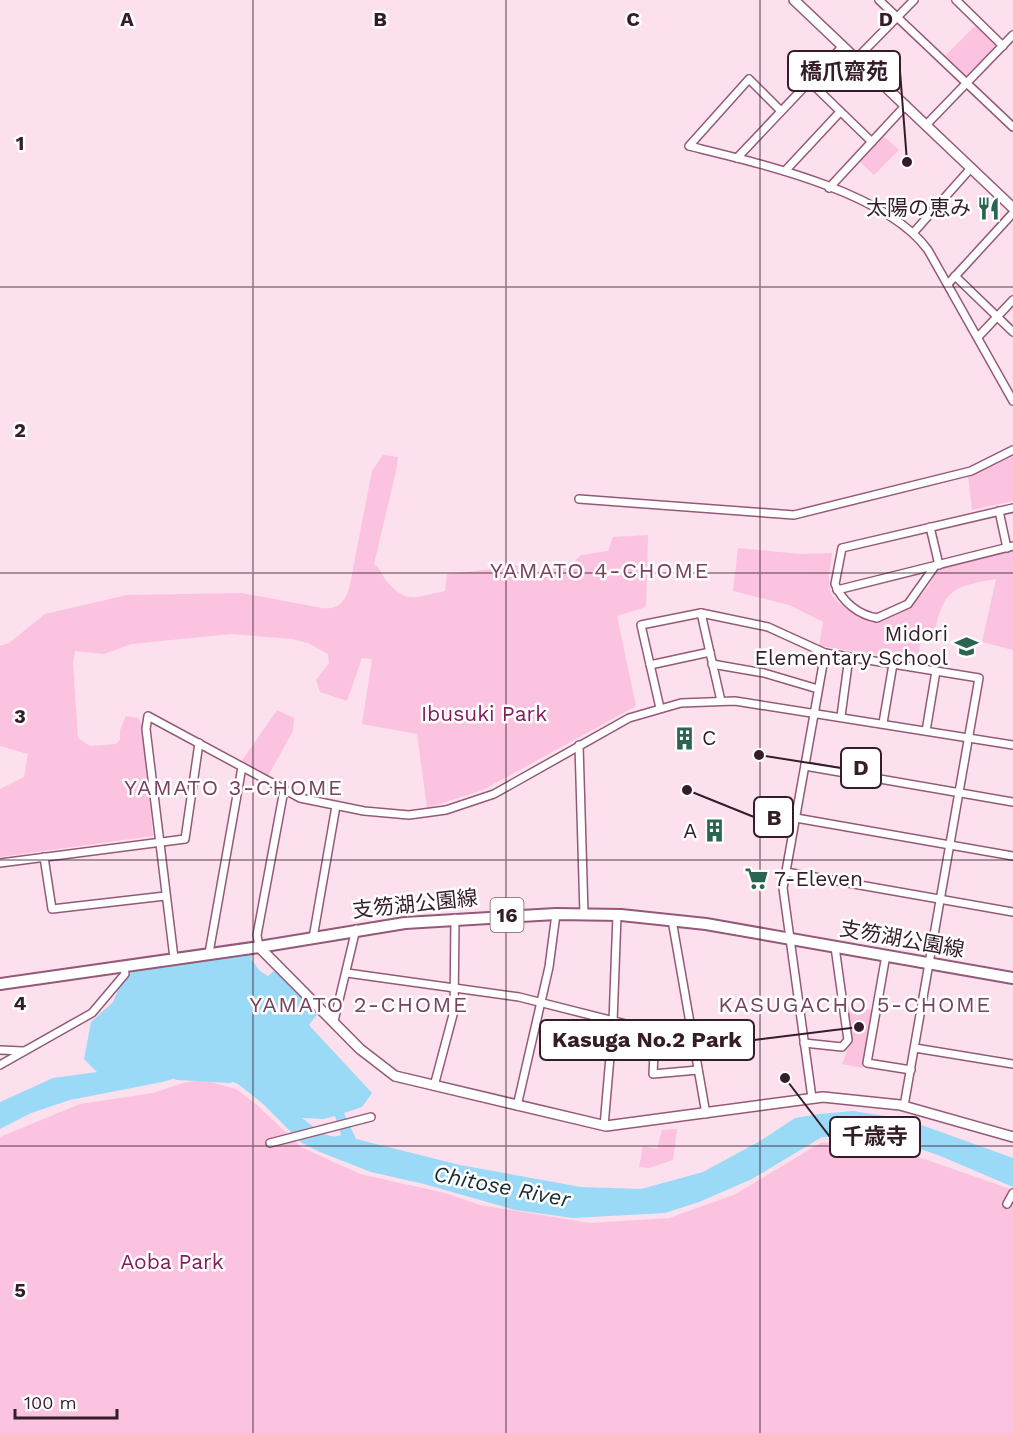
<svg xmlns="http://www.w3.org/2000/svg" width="1013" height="1433" font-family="'Work Sans','Noto Sans JP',sans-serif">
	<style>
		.green { fill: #fbc3df }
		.water { fill: #9bdaf6; fill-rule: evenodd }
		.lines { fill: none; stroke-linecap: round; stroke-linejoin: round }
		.river { stroke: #9bdaf6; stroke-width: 12 }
		.street-casing { stroke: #945978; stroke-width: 10 }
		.secondary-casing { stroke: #945978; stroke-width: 12 }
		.primary-casing { stroke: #945978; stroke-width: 14 }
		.street { stroke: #fff; stroke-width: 7 }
		.secondary { stroke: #fff; stroke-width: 9 }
		.primary { stroke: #fff; stroke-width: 10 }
		.grid { fill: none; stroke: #341c29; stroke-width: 1.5; stroke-opacity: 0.55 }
		.labels { text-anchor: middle; stroke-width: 5; stroke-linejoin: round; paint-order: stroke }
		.shield { fill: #fff; stroke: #716069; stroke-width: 1.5 }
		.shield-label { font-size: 20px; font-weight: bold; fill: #341c29 }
		.poi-label { font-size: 21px; fill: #341c29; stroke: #fff; text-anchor: end }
		.park-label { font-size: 21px; fill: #861b5e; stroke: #fff }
		.street-label { font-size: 21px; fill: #341c29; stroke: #fff }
		.neighbourhood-label { font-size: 22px; letter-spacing: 1.5px; fill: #7a4260; stroke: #fff }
		.water-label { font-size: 22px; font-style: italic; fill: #182d35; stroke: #fff }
		.grid-label { font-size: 20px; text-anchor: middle; font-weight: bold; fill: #341c29; stroke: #fff; stroke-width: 5; stroke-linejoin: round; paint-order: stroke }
		.leader { fill: none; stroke: #341c29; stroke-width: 2 }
		.callout-dot { fill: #341c29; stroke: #fff; stroke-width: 2 }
		.callout { fill: #fff; stroke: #341c29; stroke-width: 2 }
		.callout-label { font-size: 22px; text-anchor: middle; font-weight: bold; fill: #341c29 }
	</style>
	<rect width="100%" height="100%" fill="#fce0ed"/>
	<g class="green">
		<polygon points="976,25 998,46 966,78 944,57"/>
		<polygon points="882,135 899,150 874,175 858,160"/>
		<polygon points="1013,453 1013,501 972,510 968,477"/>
		<path d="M 383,455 L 398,457 L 396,471 L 374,564 C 382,570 382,576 388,583 C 408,605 418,596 445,591 L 447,574 L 518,566 L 518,575 L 570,566 L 581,555 L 608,551 L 613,537 L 648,535 L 646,607 L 617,616 L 636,706 L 483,790 L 427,808 L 417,734 L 362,724 L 372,659 L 362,658 L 347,701 L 320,692 L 316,680 L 329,663 L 328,654 L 308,643 L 292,639 L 231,634 L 132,644 L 104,654 L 75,651 L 73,663 L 78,738 L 90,746 L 116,744 L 120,740 L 120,730 L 126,716 L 138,718 L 142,725 L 153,836 L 0,857 L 0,789 L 24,777 L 28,754 L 0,746 L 0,646 L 9,643 L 45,614 L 127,595 L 242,593 L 322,608 C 338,610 344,603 349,589 L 372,471 Z"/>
		<path d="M 738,548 L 800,554 L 832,553 C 831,565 826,583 832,595 C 835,601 844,607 850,611 C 884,637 923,602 938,569 L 1013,550 L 1013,650 L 982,642 L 996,579 C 955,586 943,589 935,631 L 923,631 L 917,661 L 819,646 L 823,622 L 789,605 L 733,591 Z"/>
		<polygon points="277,710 294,718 293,731 268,776 241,762"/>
		<polygon points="846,1007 873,1010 863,1068 842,1064 850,1043"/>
		<polygon points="203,1080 236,1089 257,1105 301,1147 360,1174 445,1193 480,1205 590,1223 669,1218 736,1194 820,1143 845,1141 882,1144 1013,1190 1013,1433 0,1433 0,1137 80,1104 153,1093 183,1083"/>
		<polygon points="677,1129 673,1160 649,1168 639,1167 643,1146 657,1149 662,1130"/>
	</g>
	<path class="water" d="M 253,954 L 251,959 L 260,971 L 268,976 L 276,969 L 318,1013 L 309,1025 L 372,1093 L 362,1107 L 344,1113 L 356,1139 L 460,1165 L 581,1187 L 641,1189 L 703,1172 L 760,1141 L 795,1118 L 819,1114 L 853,1111 L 905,1119 L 1013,1158 L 1013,1187 L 938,1155 L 886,1138 L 822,1137 L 752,1179 L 699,1202 L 665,1213 L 573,1218 L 515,1210 L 424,1184 L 371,1172 L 320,1152 L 302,1143 L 262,1103 L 238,1084 L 205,1070 L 162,1082 L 70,1100 L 31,1113 L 0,1129 L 0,1102 L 53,1078 L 97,1072 L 84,1059 L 91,1022 L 113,1002 L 121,983 L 135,969 ZM 335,1116 L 341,1135 C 326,1141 314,1126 302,1118 L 324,1119 Z"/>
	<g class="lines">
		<polyline class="river" points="178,1074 229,1077"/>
		<defs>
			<g id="street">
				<polyline points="879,0 1013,127"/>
				<polyline points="956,0 1003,46"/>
				<polyline points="856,59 914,0"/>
				<polyline points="809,81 872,142"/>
				<path d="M 781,111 L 749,79 L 689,146 C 758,163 885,191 928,250 L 1013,401"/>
				<polyline points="926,125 1013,35"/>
				<polyline points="737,158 843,46"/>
				<polyline points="785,171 840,112"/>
				<polyline points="829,188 906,105"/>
				<polyline points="914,232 971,168"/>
				<polyline points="955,276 1013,332"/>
				<polyline points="948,284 1013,213"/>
				<polyline points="978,337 1013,300"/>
				<polyline points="579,499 794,515 971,471 1013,450"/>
				<polyline points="999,511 1007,548"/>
				<polyline points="930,527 939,565"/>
				<path d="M 935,566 L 908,604 L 877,618 C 859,615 842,602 835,584 L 842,548 L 1013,508"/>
				<polyline points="837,590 1013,546"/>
				<polyline points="701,613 721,701"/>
				<polyline points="712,664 764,673 818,689"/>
				<polyline points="650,665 710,652"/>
				<polyline points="660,708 641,625 701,613 768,627 825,653 979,678 904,1106"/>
				<polyline points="841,716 849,657"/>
				<polyline points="883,723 893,664"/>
				<polyline points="926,731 936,671"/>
				<polyline points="579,745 584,914"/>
				<polyline points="805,766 1013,802"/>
				<polyline points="796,818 1013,856"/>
				<polyline points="44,857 52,909 165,896"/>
				<polyline points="0,863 185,839 199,743"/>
				<polyline points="786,872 1013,912"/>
				<polyline points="672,920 706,1114"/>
				<polyline points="313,938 336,806"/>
				<polyline points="259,947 257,935 284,790"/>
				<polyline points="209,953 242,767"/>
				<polyline points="886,955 867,1063 911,1070"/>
				<polyline points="174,958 146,729 148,716 300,798 364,811 409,815 446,810 494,794 629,718 681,703 735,701 1013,745"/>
				<polyline points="347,973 519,997 693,1041"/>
				<polyline points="334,1021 356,929"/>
				<polyline points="655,1033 653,1074 698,1070"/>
				<polyline points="804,1043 842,1047 848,1040 835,947"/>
				<polyline points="915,1048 1013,1064"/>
				<polyline points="0,1050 23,1051"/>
				<polyline points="0,1065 92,1013 125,974 124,966"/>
				<polyline points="434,1086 454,1011 455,918"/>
				<polyline points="812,1098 783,888 825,653"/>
				<polyline points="517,1106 549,967 556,914"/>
				<polyline points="604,1126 613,1022 617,915"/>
				<polyline points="270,1143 371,1117"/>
				<polyline points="1007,1204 1013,1193"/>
			</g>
			<g id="secondary">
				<polyline points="794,0 1013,208"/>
				<polyline points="259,947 360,1049 395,1076 606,1126 823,1097 900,1105 1013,1137"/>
			</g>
			<polyline id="primary" points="0,984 259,947 405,923 556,914 621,915 706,924 1013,978"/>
		</defs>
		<use href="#street" class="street-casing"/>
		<use href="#secondary" class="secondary-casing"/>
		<use href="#primary" class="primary-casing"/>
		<use href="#street" class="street"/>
		<use href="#secondary" class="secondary"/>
		<use href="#primary" class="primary"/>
	</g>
	<path class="grid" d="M 253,0 L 253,1433M 506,0 L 506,1433M 760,0 L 760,1433M 0,287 L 1013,287M 0,573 L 1013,573M 0,860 L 1013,860M 0,1146 L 1013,1146"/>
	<defs>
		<symbol id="restaurant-bare" viewBox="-9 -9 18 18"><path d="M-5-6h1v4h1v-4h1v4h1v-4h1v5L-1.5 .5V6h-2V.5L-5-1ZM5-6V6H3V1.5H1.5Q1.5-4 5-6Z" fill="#296550" stroke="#fff" stroke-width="2.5" paint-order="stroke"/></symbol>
		<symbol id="school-bare" viewBox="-9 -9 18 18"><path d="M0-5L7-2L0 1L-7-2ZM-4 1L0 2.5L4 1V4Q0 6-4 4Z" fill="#296550" stroke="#fff" stroke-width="2.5" paint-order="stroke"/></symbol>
		<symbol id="building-bare" viewBox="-9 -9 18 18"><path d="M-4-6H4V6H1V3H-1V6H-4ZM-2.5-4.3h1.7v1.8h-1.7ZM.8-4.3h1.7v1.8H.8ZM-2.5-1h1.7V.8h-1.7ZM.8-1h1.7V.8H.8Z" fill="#296550" stroke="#fff" stroke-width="2.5" paint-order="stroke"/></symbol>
		<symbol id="supermarket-bare" viewBox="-9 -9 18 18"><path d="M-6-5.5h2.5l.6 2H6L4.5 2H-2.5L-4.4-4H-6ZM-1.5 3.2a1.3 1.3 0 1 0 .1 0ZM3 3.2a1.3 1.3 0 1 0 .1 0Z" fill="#296550" stroke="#fff" stroke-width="2.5" paint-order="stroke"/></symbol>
	</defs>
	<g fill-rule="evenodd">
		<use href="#restaurant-bare" x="972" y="192" width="33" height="33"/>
		<use href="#school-bare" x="950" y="630" width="33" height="33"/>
		<use href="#building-bare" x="668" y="722" width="33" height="33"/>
		<use href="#building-bare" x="698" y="814" width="33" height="33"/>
		<use href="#supermarket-bare" x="740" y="862" width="33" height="33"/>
	</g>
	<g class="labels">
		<rect class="shield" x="490.5" y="898" width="33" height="34" rx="4.5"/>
		<g class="shield-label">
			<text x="507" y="922">16</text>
		</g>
		<g class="poi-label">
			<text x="971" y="215">太陽の恵み</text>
			<text x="948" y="641">Midori<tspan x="948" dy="24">Elementary School</tspan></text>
			<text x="702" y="745" text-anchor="start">C</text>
			<text x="697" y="838">A</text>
			<text x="774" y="886" text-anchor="start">7-Eleven</text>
		</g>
		<g class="park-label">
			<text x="484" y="721">Ibusuki Park</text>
			<text x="172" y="1269">Aoba Park</text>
		</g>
		<g class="street-label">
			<text transform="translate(415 904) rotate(-6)" y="7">支笏湖公園線</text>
			<text transform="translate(902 939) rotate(10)" y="7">支笏湖公園線</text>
		</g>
		<g class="neighbourhood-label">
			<text x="600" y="578">YAMATO 4-CHOME</text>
			<text x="234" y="795">YAMATO 3-CHOME</text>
			<text x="359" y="1012">YAMATO 2-CHOME</text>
			<text x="855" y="1012">KASUGACHO 5-CHOME</text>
		</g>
		<g class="water-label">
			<text transform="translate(502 1186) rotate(11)" y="8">Chitose River</text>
		</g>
	</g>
	<g class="grid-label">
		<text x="127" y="26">A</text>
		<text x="380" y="26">B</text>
		<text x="633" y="26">C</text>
		<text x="886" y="26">D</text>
		<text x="20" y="150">1</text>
		<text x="20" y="437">2</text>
		<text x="20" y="723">3</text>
		<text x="20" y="1010">4</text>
		<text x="20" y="1297">5</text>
	</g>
	<path class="leader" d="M907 162L900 71M759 755L841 768M687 790L754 817M859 1027L754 1040M785 1078L830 1137"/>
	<g class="callout-dot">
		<circle cx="907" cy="162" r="6"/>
		<circle cx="759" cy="755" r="6"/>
		<circle cx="687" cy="790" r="6"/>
		<circle cx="859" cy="1027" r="6"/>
		<circle cx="785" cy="1078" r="6"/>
	</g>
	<g class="callout">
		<rect x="788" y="51" width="112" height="40" rx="6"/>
		<rect x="841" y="748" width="40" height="40" rx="6"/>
		<rect x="754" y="797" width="39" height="40" rx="6"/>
		<rect x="540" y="1020" width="214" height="40" rx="6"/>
		<rect x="830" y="1117" width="90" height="40" rx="6"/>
	</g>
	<g class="callout-label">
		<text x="844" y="79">橋爪齋苑</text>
		<text x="861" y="775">D</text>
		<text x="774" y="825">B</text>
		<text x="647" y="1047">Kasuga No.2 Park</text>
		<text x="875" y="1144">千歳寺</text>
	</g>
	<path d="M15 1409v9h102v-9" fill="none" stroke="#341c29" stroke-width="3"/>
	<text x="24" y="1409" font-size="18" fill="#341c29" stroke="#ffffff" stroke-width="4.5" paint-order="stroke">100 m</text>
</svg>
